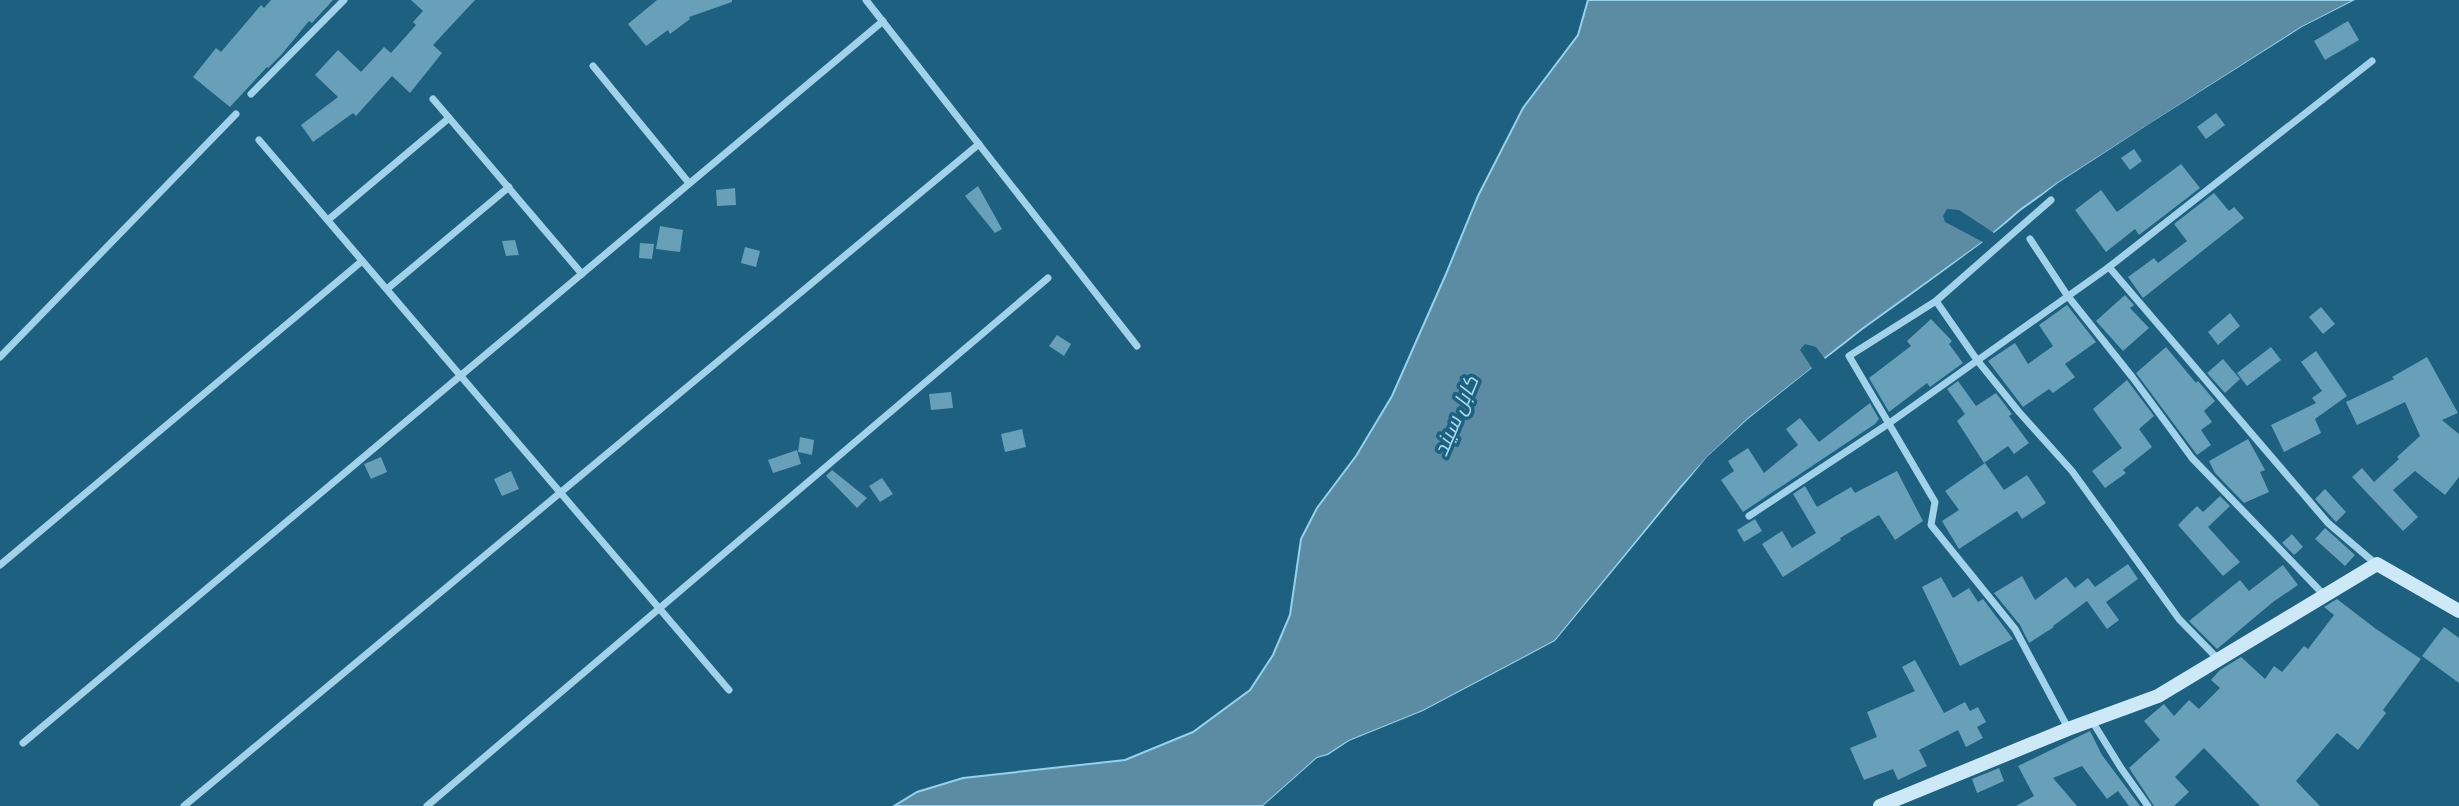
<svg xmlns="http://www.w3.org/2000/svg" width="2459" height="806" font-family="Commissioner,Cairo,sans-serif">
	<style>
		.water { fill: #5c8ca4; stroke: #95d1eb; stroke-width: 2 }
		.pier { fill: #1d6080 }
		.building { fill: #689fb9 }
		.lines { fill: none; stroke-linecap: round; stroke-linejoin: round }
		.street { stroke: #a2d2e9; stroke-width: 7 }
		.secondary { stroke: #cde9f7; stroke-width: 14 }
		.labels { text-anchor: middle; stroke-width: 7; stroke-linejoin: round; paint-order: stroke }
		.water-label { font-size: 21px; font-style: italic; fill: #addcf1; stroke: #1d6080 }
	</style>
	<rect width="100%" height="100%" fill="#1d6080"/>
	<polygon class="water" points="1588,0 2355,0 2302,27 2058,183 2020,210 1983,242 1862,329 1748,419 1708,457 1680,488 1555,641 1423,711 1349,741 1327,755 1317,758 1263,806 894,806 917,792 963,778 1125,760 1193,732 1250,690 1273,655 1290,615 1301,539 1317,508 1356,456 1392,396 1446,274 1478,196 1523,108 1578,35"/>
	<polygon class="pier" points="2355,0 2358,0 2357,3 2304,30 2060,185 2022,213 1986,245 1864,332 1750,422 1710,459 1683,490 1557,644 1425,715 1350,744 1311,766 1268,806 1263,806 1317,758 1328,755 1349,741 1423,711 1555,641 1707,457 1748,419 1812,368 1800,350 1805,344 1816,347 1825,359 1983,242 1945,222 1943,216 1947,209 1959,210 1994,233 2058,183 2149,124 2302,27"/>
	<g class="building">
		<polygon points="271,0 333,0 312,23 309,21 282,54 268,68 267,67 230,107 193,77 216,48 221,52 261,5 264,8"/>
		<polygon points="411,0 475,0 433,45 442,53 410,93 392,76 356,116 353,113 313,142 301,125 338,97 315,75 338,50 361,72 384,47 391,53 416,25 413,22 423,11"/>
		<polygon points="657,0 732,0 732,2 689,17 690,19 670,34 668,30 646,46 628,24"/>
		<polygon points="2348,21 2359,40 2325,60 2314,41"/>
		<polygon points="2216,113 2225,125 2206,139 2197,127"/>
		<polygon points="2134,149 2142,161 2130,170 2121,158"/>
		<polygon points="2181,164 2200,188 2139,235 2135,229 2106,252 2075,210 2101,190 2117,212"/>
		<polygon points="978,186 1002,229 995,233 965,196"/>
		<polygon points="735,188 736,205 717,206 716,190"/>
		<polygon points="2214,193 2229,211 2234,207 2244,218 2143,298 2128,277 2154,258 2158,263 2187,241 2174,224"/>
		<polygon points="660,226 683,230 680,252 656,249"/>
		<polygon points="515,240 519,255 506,256 502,241"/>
		<polygon points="640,243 654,244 652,259 639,258"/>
		<polygon points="745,247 760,251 756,267 741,263"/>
		<polygon points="2125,295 2134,305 2130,308 2149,328 2123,351 2096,321"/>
		<polygon points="2067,305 2096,342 2065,364 2075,377 2053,393 2049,389 2023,407 1988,361 2015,343 2028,364 2053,346 2039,325"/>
		<polygon points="2321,307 2335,324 2323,334 2309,317"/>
		<polygon points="2230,313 2240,326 2218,345 2208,332"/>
		<polygon points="1931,319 1952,341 1949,344 1963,363 1930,387 1927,383 1889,412 1869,378 1911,346 1907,341"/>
		<polygon points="1057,335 1071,344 1064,356 1049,346"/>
		<polygon points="2166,347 2196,383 2198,381 2215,401 2204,411 2212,422 2201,430 2211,445 2197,455 2136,373"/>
		<polygon points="2271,347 2281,360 2247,386 2237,373"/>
		<polygon points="2316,351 2347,396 2315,419 2321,433 2284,452 2271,425 2316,403 2312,398 2322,391 2301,362"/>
		<polygon points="2427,357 2458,413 2442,420 2459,434 2459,477 2445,495 2415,471 2393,490 2418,517 2403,531 2352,477 2362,468 2374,482 2399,459 2397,457 2420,436 2405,402 2357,425 2346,402 2394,379 2392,377"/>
		<polygon points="2223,359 2240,379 2225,393 2207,373"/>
		<polygon points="2127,380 2154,416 2139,429 2152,447 2123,470 2126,473 2105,488 2092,471 2122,448 2093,409"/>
		<polygon points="1958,381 1976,406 1996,393 2012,414 2009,416 2029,443 2014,454 2008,446 1984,463 1957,421 1965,414 1947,389"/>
		<polygon points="951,392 953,408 931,410 929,394"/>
		<polygon points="1870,403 1879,419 1875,424 1743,512 1721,480 1734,471 1728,461 1748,448 1764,473 1798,445 1786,429 1800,418 1819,442"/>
		<polygon points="1022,429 1026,447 1005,452 1001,434"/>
		<polygon points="800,437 814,440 812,455 798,452"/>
		<polygon points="2248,439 2265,470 2260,472 2269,492 2244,503 2215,473 2209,461"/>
		<polygon points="797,450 801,464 773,473 768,460"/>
		<polygon points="381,457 387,472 371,479 364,464"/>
		<polygon points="1985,463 2004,490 2027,475 2046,503 2022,519 2017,511 1959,549 1942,521 1959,510 1945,491"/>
		<polygon points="832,470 867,498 857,508 826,476"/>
		<polygon points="511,471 519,489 502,496 494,479"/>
		<polygon points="1897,471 1923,521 1895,540 1879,515 1840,538 1841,540 1783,577 1762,544 1782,531 1792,548 1816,533 1793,494 1805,486 1817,507 1851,487 1855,493"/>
		<polygon points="882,478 893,494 880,502 869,486"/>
		<polygon points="2325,489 2346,512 2336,522 2315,499"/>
		<polygon points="2220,496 2230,506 2208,527 2240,562 2223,576 2178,525 2197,506 2203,512"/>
		<polygon points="1755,519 1762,531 1744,542 1737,530"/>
		<polygon points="2325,528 2355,555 2345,566 2315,539"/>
		<polygon points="2292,534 2303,547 2294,555 2282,543"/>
		<polygon points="2128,564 2138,579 2106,602 2119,620 2107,629 2087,601 2053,626 2054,627 2029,643 2020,625 1994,593 2022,576 2035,600 2066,577 2075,588 2088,578 2095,587"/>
		<polygon points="2283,565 2298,585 2273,602 2217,649 2189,621 2240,580 2249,591"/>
		<polygon points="1941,577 1953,598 1969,588 1978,602 1983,599 2013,639 1960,666 1922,587"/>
		<polygon points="2337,599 2376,629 2421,659 2383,710 2386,713 2358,750 2337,733 2296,781 2320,806 2260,806 2204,748 2175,777 2189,792 2174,806 2154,806 2129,768 2160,740 2144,721 2164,704 2174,716 2189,700 2199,709 2220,688 2211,680 2220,670 2241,657 2265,679 2274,666 2282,672 2304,646 2308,649 2334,615 2324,607"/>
		<polygon points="2444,627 2459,638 2459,683 2422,656"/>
		<polygon points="1915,660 1944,713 1965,702 1970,711 1978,707 1986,722 1977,727 1983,738 1966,747 1958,730 1919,750 1927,766 1898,780 1893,769 1864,780 1850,748 1877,737 1867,712 1915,691 1902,667"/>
		<polygon points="2090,731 2102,755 2140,806 2129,806 2118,791 2107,799 2082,766 2053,778 2077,806 2016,806 2034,796 2018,766"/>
		<polygon points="1999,768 2004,781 1977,793 1972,779"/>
	</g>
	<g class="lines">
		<g class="street">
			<polyline points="866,0 1137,346"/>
			<polyline points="593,66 689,183"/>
			<polyline points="251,94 344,0"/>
			<polyline points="433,99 582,274"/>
			<polyline points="259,140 729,690"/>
			<polyline points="2051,200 1936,301 1849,356 1935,502 1931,525 2015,629 2068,728"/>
			<polyline points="328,220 449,118"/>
			<polyline points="2030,239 2067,295 2133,378 2192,458 2324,595"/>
			<polyline points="2109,267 2328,523 2376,564"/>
			<polyline points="387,289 509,187"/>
			<polyline points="1936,301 1977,360 2019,412 2072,471 2179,619 2218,659"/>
			<polyline points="0,357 236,114"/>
			<polyline points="1749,516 1888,424 2109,267 2372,61"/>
			<polyline points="0,565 362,261"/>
			<polyline points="2092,721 2121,768 2148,806"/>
			<polyline points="23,743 883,21"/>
			<polyline points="184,806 979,144"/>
			<polyline points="427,806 1048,278"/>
		</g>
		<polyline class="secondary" points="1880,806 2068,729 2158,696 2377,564 2459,611"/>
	</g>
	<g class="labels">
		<g class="water-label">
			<text transform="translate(1456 416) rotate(-67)" y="7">کابل سيند</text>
		</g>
	</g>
</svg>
